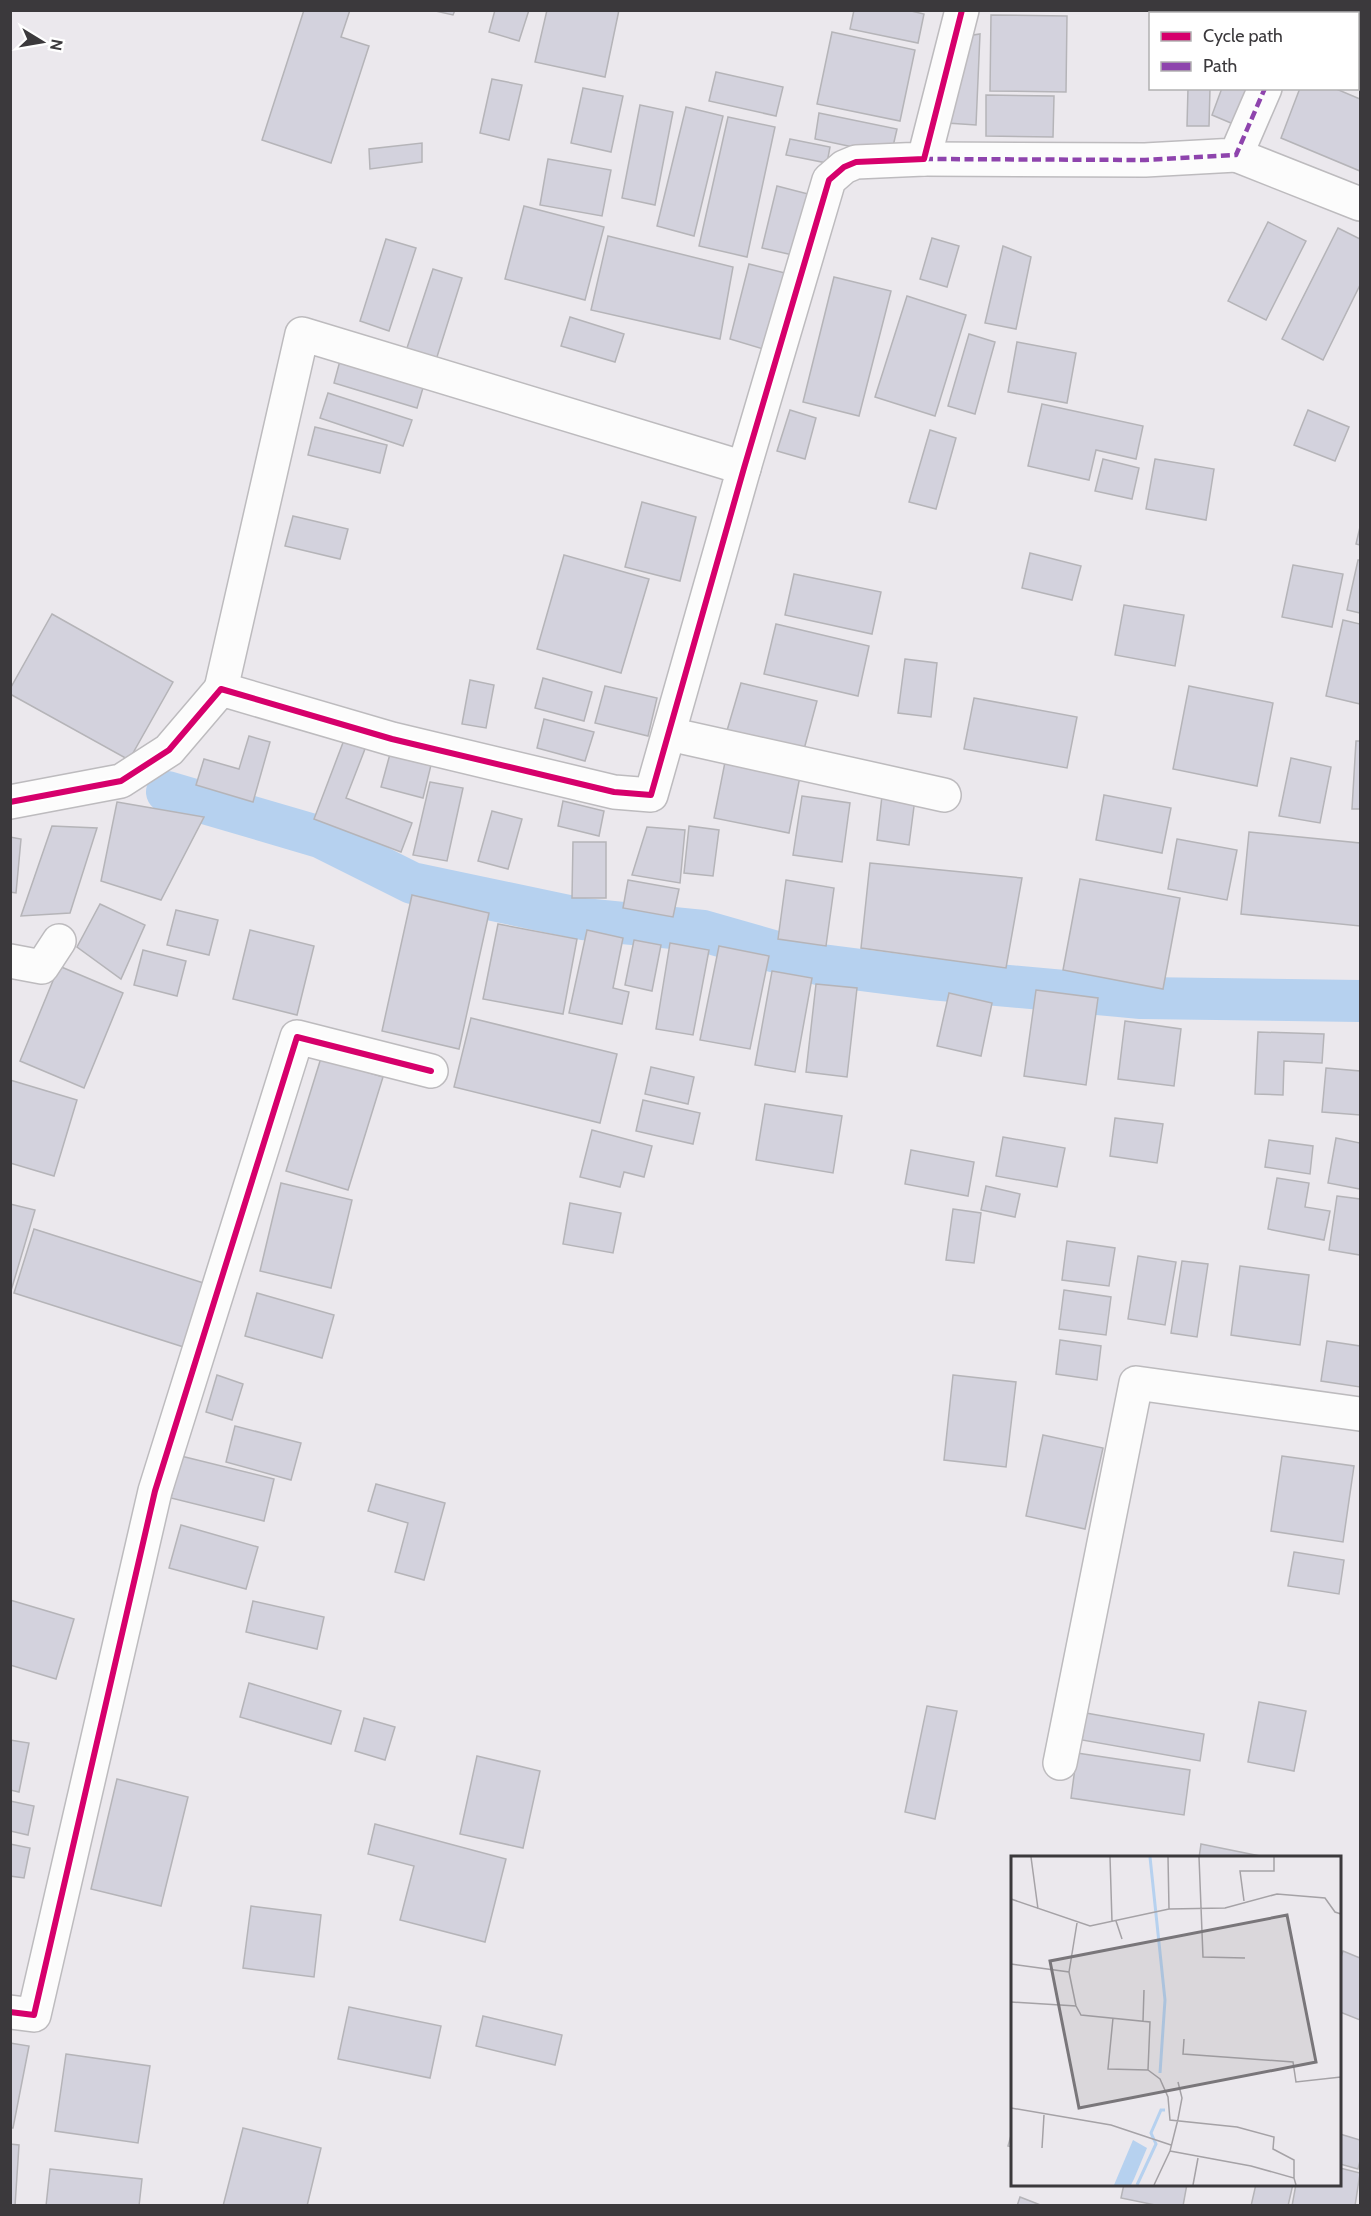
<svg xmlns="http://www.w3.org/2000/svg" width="1371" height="2216" font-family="Cabin,sans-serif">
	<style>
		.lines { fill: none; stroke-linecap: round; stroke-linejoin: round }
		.canal { stroke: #b6d1ef; stroke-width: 42 }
		.building { fill: #d3d2dd; stroke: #b5b4b8; stroke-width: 1.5 }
		.minor-casing { stroke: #bdbbbe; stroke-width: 36 }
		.minor { stroke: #fcfcfc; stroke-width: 33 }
		.quiet { stroke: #8e44ad; stroke-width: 4.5; stroke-dasharray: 9 4.5; stroke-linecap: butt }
		.cycleway-casing { stroke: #fff; stroke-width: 10 }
		.cycleway { stroke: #d6006c; stroke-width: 6 }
		.inset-river { fill: none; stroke: #b6d1ef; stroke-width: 3 }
		.inset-road { fill: none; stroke: #a5a2a6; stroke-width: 1.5 }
		.view { fill: #79767a; fill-opacity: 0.15; stroke: #79767a; stroke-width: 3 }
		.inset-edge { fill: none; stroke: #3b393c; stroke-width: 3 }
	</style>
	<rect width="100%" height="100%" fill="#ebe8ed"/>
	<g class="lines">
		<polyline class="canal" points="167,792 320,837 412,883 583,919 703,931 822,965 931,979 1141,998 1360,1001"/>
	</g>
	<g class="building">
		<polygon points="304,10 350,10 341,37 369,46 331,163 262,140"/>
		<polygon points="431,10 455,10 453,15"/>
		<polygon points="495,10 529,10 519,41 489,32"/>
		<polygon points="547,10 619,10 605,77 535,62"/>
		<polygon points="854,10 907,10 924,14 918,43 850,29"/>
		<polygon points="1333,10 1360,10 1360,34 1358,33 1358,14 1332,14"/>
		<polygon points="991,15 1067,16 1066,92 990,91"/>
		<polygon points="832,32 915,50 900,121 817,104"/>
		<polygon points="980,34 976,125 947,123 967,36"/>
		<polygon points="1358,36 1360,37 1360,72 1358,71"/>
		<polygon points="716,72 783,87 776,116 709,101"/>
		<polygon points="492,79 522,85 509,140 480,133"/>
		<polygon points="583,88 623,96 611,152 571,143"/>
		<polygon points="1188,88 1210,88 1209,126 1187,126"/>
		<polygon points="1222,88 1252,88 1238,126 1212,115"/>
		<polygon points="1300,88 1334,88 1360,99 1360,171 1281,138"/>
		<polygon points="986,95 1054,96 1053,137 986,136"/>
		<polygon points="640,105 673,112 655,205 622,198"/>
		<polygon points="686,107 723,116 694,236 657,226"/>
		<polygon points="819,113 897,129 891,155 815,139"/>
		<polygon points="728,117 775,127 747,257 699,246"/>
		<polygon points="790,139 830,147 827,163 786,155"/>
		<polygon points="422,143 422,162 370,169 369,149"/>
		<polygon points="548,159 611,170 602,216 540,205"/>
		<polygon points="777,186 812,195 797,256 762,248"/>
		<polygon points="524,206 604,227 585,300 505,279"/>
		<polygon points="1268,222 1306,241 1266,320 1228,301"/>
		<polygon points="1338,228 1360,239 1360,285 1323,360 1282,339"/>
		<polygon points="608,236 733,267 720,339 591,310"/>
		<polygon points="932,238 959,246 947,287 920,279"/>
		<polygon points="386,239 416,248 389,331 360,321"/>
		<polygon points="1003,246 1031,257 1016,329 985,323"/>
		<polygon points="749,264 793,275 770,351 730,339"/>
		<polygon points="433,269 462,278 436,360 406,351"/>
		<polygon points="834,277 891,291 859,416 803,402"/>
		<polygon points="907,296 966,315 935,416 875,397"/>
		<polygon points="570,317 624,334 615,362 561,346"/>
		<polygon points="969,334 995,342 975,414 948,406"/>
		<polygon points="1017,342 1076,353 1067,403 1008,392"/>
		<polygon points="341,357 425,381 417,408 334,383"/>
		<polygon points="328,393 412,420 403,446 320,418"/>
		<polygon points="1042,404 1143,426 1136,459 1096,450 1089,480 1028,466"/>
		<polygon points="790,410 816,418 805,459 777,451"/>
		<polygon points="1308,410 1349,427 1335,461 1294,445"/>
		<polygon points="315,427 387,445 380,473 308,455"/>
		<polygon points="930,430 956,438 936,509 909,502"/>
		<polygon points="1103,459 1139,468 1132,499 1095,491"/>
		<polygon points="1155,459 1214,469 1206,520 1146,509"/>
		<polygon points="642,502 696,517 680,581 625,567"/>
		<polygon points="293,516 348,529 340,559 285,546"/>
		<polygon points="1360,527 1360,545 1356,544"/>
		<polygon points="1030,553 1081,566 1072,600 1022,588"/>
		<polygon points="564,555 649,579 621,673 537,649"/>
		<polygon points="1358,560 1360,560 1360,613 1347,610"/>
		<polygon points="1293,565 1343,574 1332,627 1282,617"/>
		<polygon points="794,574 881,592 872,634 785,615"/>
		<polygon points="1124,605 1184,615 1175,666 1115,655"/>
		<polygon points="52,614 173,682 129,760 10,694 10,689"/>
		<polygon points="1343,620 1360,624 1360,704 1326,696"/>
		<polygon points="776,624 869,646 858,696 764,674"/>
		<polygon points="905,659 937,663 931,717 898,713"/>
		<polygon points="543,678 592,692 584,721 535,708"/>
		<polygon points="470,680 494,685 486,728 462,724"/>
		<polygon points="741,683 817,701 803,753 726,734"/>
		<polygon points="605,686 657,698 648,736 595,723"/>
		<polygon points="1189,686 1273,703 1257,786 1173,769"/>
		<polygon points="974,698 1077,717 1067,768 964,749"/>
		<polygon points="544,719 594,732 585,761 537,748"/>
		<polygon points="249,736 270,742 253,802 196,785 204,759 239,769"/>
		<polygon points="344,740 365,749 346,798 412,823 401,852 314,819"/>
		<polygon points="1356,741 1360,741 1360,809 1352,809"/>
		<polygon points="727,752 802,766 789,833 714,818"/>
		<polygon points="390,754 431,765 423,798 381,787"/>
		<polygon points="1291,758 1331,767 1320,823 1279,816"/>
		<polygon points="430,782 463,788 447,861 413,855"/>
		<polygon points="883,787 916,791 909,845 877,840"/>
		<polygon points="1104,795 1171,808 1162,853 1096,840"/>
		<polygon points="802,796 850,803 842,862 793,855"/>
		<polygon points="563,801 604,811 599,836 558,826"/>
		<polygon points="117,802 204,817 161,900 101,881"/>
		<polygon points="492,811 522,819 508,869 478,861"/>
		<polygon points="52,826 97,828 70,913 21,916"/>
		<polygon points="689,826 719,830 713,876 684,873"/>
		<polygon points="647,827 685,830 680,883 632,875"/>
		<polygon points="1249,832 1360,843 1360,926 1241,914"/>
		<polygon points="10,837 21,839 16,893 10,892"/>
		<polygon points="1177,839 1237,850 1227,900 1168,889"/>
		<polygon points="573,842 606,842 606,898 572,898"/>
		<polygon points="870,863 1022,878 1006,968 861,948"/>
		<polygon points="1080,879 1180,898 1163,989 1063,970"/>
		<polygon points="628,880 679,889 673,917 623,908"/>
		<polygon points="786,880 834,888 826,946 778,939"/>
		<polygon points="412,895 489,913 459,1049 382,1031"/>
		<polygon points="100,904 145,925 121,979 77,947"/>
		<polygon points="176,910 218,920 209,955 167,945"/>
		<polygon points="498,924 577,939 563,1014 483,999"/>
		<polygon points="250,930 314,946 297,1015 233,999"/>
		<polygon points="587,930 623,938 613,988 629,992 622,1024 569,1013"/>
		<polygon points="634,940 661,945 652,991 625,985"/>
		<polygon points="670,943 709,950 693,1035 656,1029"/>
		<polygon points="719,946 769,956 750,1049 700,1040"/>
		<polygon points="143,950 186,961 177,996 134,985"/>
		<polygon points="59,966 123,993 84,1088 20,1061"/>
		<polygon points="772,971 812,978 795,1072 755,1065"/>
		<polygon points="816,984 857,988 847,1077 806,1072"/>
		<polygon points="1036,990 1098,998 1086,1085 1024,1076"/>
		<polygon points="949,993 992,1003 981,1056 937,1046"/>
		<polygon points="471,1018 617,1054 600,1123 454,1087"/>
		<polygon points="1125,1021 1181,1029 1174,1086 1118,1079"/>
		<polygon points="1258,1032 1324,1034 1322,1063 1284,1061 1283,1095 1255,1094"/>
		<polygon points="321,1058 383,1077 348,1190 286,1171"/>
		<polygon points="651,1067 694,1077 688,1104 645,1094"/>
		<polygon points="1326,1068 1360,1071 1360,1115 1322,1112"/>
		<polygon points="10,1080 77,1100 54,1176 10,1163"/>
		<polygon points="643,1100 700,1113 693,1144 636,1131"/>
		<polygon points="765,1104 842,1116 833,1173 756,1160"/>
		<polygon points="1115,1118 1163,1124 1157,1163 1110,1156"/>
		<polygon points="592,1130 652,1146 644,1177 624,1172 620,1187 580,1177"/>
		<polygon points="1003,1137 1065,1148 1057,1187 996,1176"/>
		<polygon points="1336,1138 1360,1143 1360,1189 1328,1183"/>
		<polygon points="1269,1140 1313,1146 1310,1174 1265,1167"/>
		<polygon points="911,1150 974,1162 968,1196 905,1184"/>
		<polygon points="1277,1178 1309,1183 1305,1207 1330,1211 1324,1240 1268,1229"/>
		<polygon points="281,1183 352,1200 331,1288 260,1271"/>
		<polygon points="986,1186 1020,1194 1015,1217 981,1210"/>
		<polygon points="1337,1196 1360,1199 1360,1255 1329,1250"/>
		<polygon points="570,1203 621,1213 613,1253 563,1244"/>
		<polygon points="10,1204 35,1210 10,1294"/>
		<polygon points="953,1209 981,1213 974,1263 946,1260"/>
		<polygon points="34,1229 213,1286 193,1350 14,1293"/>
		<polygon points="1067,1241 1115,1248 1109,1286 1062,1280"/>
		<polygon points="1138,1256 1176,1262 1165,1325 1128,1319"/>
		<polygon points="1182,1261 1208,1264 1197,1337 1171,1333"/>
		<polygon points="1240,1266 1309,1275 1300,1345 1231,1335"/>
		<polygon points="1064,1290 1111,1297 1106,1335 1059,1329"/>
		<polygon points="257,1293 334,1315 322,1358 245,1336"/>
		<polygon points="1060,1340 1101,1346 1097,1380 1056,1374"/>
		<polygon points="1327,1341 1360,1346 1360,1387 1321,1381"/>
		<polygon points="217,1375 243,1384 232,1420 206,1412"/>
		<polygon points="953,1375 1016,1382 1006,1467 944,1460"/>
		<polygon points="235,1426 301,1443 291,1480 226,1462"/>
		<polygon points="1043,1435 1103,1448 1085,1529 1026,1516"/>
		<polygon points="181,1456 274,1479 264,1521 171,1498"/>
		<polygon points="1282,1456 1354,1466 1343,1542 1271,1531"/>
		<polygon points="376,1484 445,1503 424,1580 395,1572 408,1523 368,1511"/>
		<polygon points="181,1525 258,1547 246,1589 169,1568"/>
		<polygon points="1294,1552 1344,1560 1339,1594 1288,1586"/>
		<polygon points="10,1600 74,1619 56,1679 10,1665"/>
		<polygon points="253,1601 324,1617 317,1649 246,1632"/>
		<polygon points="249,1683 341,1711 331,1744 240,1717"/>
		<polygon points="1259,1702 1306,1711 1294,1771 1248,1762"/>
		<polygon points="927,1706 957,1711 935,1819 905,1812"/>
		<polygon points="1086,1713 1204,1734 1200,1761 1082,1740"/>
		<polygon points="364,1718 395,1727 385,1760 355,1751"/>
		<polygon points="10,1740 29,1743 19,1792 10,1790"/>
		<polygon points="1077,1753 1190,1770 1184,1815 1071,1798"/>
		<polygon points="477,1756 540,1771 523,1848 460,1834"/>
		<polygon points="117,1779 188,1797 161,1906 91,1889"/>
		<polygon points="10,1801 34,1806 28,1835 10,1831"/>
		<polygon points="375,1824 506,1859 485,1942 400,1920 414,1866 368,1854"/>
		<polygon points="10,1844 30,1848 24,1878 10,1876"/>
		<polygon points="1201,1844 1270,1858 1199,1858"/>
		<polygon points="251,1906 321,1915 314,1977 243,1968"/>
		<polygon points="1343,1951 1360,1958 1360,2020 1340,2012 1340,1960"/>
		<polygon points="349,2007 441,2026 430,2078 338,2059"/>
		<polygon points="483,2016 562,2035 555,2065 476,2046"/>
		<polygon points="10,2043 29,2046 13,2128 10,2128"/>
		<polygon points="66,2054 150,2066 138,2143 55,2131"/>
		<polygon points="243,2128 321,2148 307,2206 223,2206"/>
		<polygon points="1012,2132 1012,2147 1008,2146"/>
		<polygon points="1340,2134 1360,2140 1360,2161 1358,2169 1340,2164"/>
		<polygon points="10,2144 19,2145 15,2206 10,2206"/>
		<polygon points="1340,2168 1360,2173 1355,2206 1292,2206 1296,2184 1340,2184"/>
		<polygon points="50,2169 142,2179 139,2206 46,2206"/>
		<polygon points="1124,2184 1187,2184 1183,2206 1160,2206 1121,2198"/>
		<polygon points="1256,2184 1293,2184 1288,2206 1251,2206"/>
		<polygon points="1020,2197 1043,2206 1017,2206"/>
	</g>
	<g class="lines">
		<defs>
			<g id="minor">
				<polyline points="1298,14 1299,10"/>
				<polyline points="1236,155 1360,204"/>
				<polyline points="924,159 1145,160 1236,155 1265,88"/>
				<polyline points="221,689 302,334 744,468"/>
				<polyline points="669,734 944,795"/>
				<polyline points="10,802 121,781 169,750 221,689 392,739 614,792 651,795 744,468 829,180 844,167 856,162 924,159 962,10"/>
				<polyline points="10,961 42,967 59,941"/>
				<polyline points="1060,1763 1136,1383 1360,1414"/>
				<polyline points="10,2012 34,2015 155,1491 297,1037 431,1071"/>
			</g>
		</defs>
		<use href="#minor" class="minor-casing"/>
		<use href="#minor" class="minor"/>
		<g class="quiet">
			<polyline points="1298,14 1299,10"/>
			<polyline points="924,159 1145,160 1236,155 1265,88"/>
		</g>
		<defs>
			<g id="cycleway">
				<polyline points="10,802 121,781 169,750 221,689 392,739 614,792 651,795 744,468 829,180 844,167 856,162 924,159 962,10"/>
				<polyline points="10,2012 34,2015 155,1491 297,1037 431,1071"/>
			</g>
		</defs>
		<use href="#cycleway" class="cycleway-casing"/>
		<use href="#cycleway" class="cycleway"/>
	</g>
	<g transform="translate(1011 1856)">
		<rect width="330" height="330" fill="#ebe8ed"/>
		<path d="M 122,284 L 136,292 L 123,323 L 120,329 L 103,329 Z" fill="#b6d1ef"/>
		<path class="inset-river" d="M 139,1 L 154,144 L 149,217M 126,329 L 145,288 L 140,277 L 150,254 L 154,254"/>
		<path class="inset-road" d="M 20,1 L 27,53M 99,1 L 101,66M 157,1 L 158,53M 188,1 L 192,101 L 234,102M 0,43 L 79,70 L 158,53 L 214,52 L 266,38 L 314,42 L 324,56 L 330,58M 233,45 L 229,15 L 263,15 L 263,1M 105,65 L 111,83M 0,108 L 58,116 L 65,150M 58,116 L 66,67M 0,146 L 65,150 L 70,159 L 139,166 L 137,214 L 149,223 L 157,241 L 159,264 L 226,271 L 263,281 L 262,293 L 283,304 L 283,322M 102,162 L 97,213 L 137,214M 132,165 L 133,134M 173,183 L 172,198 L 282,206 L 285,226 L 330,221M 0,252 L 100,269 L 160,289M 31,292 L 33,259M 159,295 L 240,310 L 283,322 L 285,329M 143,329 L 159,295 L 167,263 L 171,242 L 167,226M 182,329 L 187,302"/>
		<path class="view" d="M 276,59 L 305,206 L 68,252 L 39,105 Z"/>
		<rect width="330" height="330" class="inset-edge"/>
	</g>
	<rect width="1371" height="2216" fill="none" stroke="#3b393c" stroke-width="24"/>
	<rect x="1149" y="12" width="210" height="78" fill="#ffffff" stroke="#b1b0b1" stroke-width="1.5"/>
	<rect x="1161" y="32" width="30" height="9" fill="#d6006c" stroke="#b1b0b1" stroke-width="1.5"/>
	<text x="1203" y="42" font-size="18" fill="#3b393c">Cycle path</text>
	<rect x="1161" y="62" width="30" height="9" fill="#8e44ad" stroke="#b1b0b1" stroke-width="1.5"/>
	<text x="1203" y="72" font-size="18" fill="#3b393c">Path</text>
	<g transform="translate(42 42) rotate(101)" stroke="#ffffff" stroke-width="4.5" paint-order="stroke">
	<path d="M0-4.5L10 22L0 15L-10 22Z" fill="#3b393c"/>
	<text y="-9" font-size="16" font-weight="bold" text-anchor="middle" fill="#3b393c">N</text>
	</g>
</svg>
